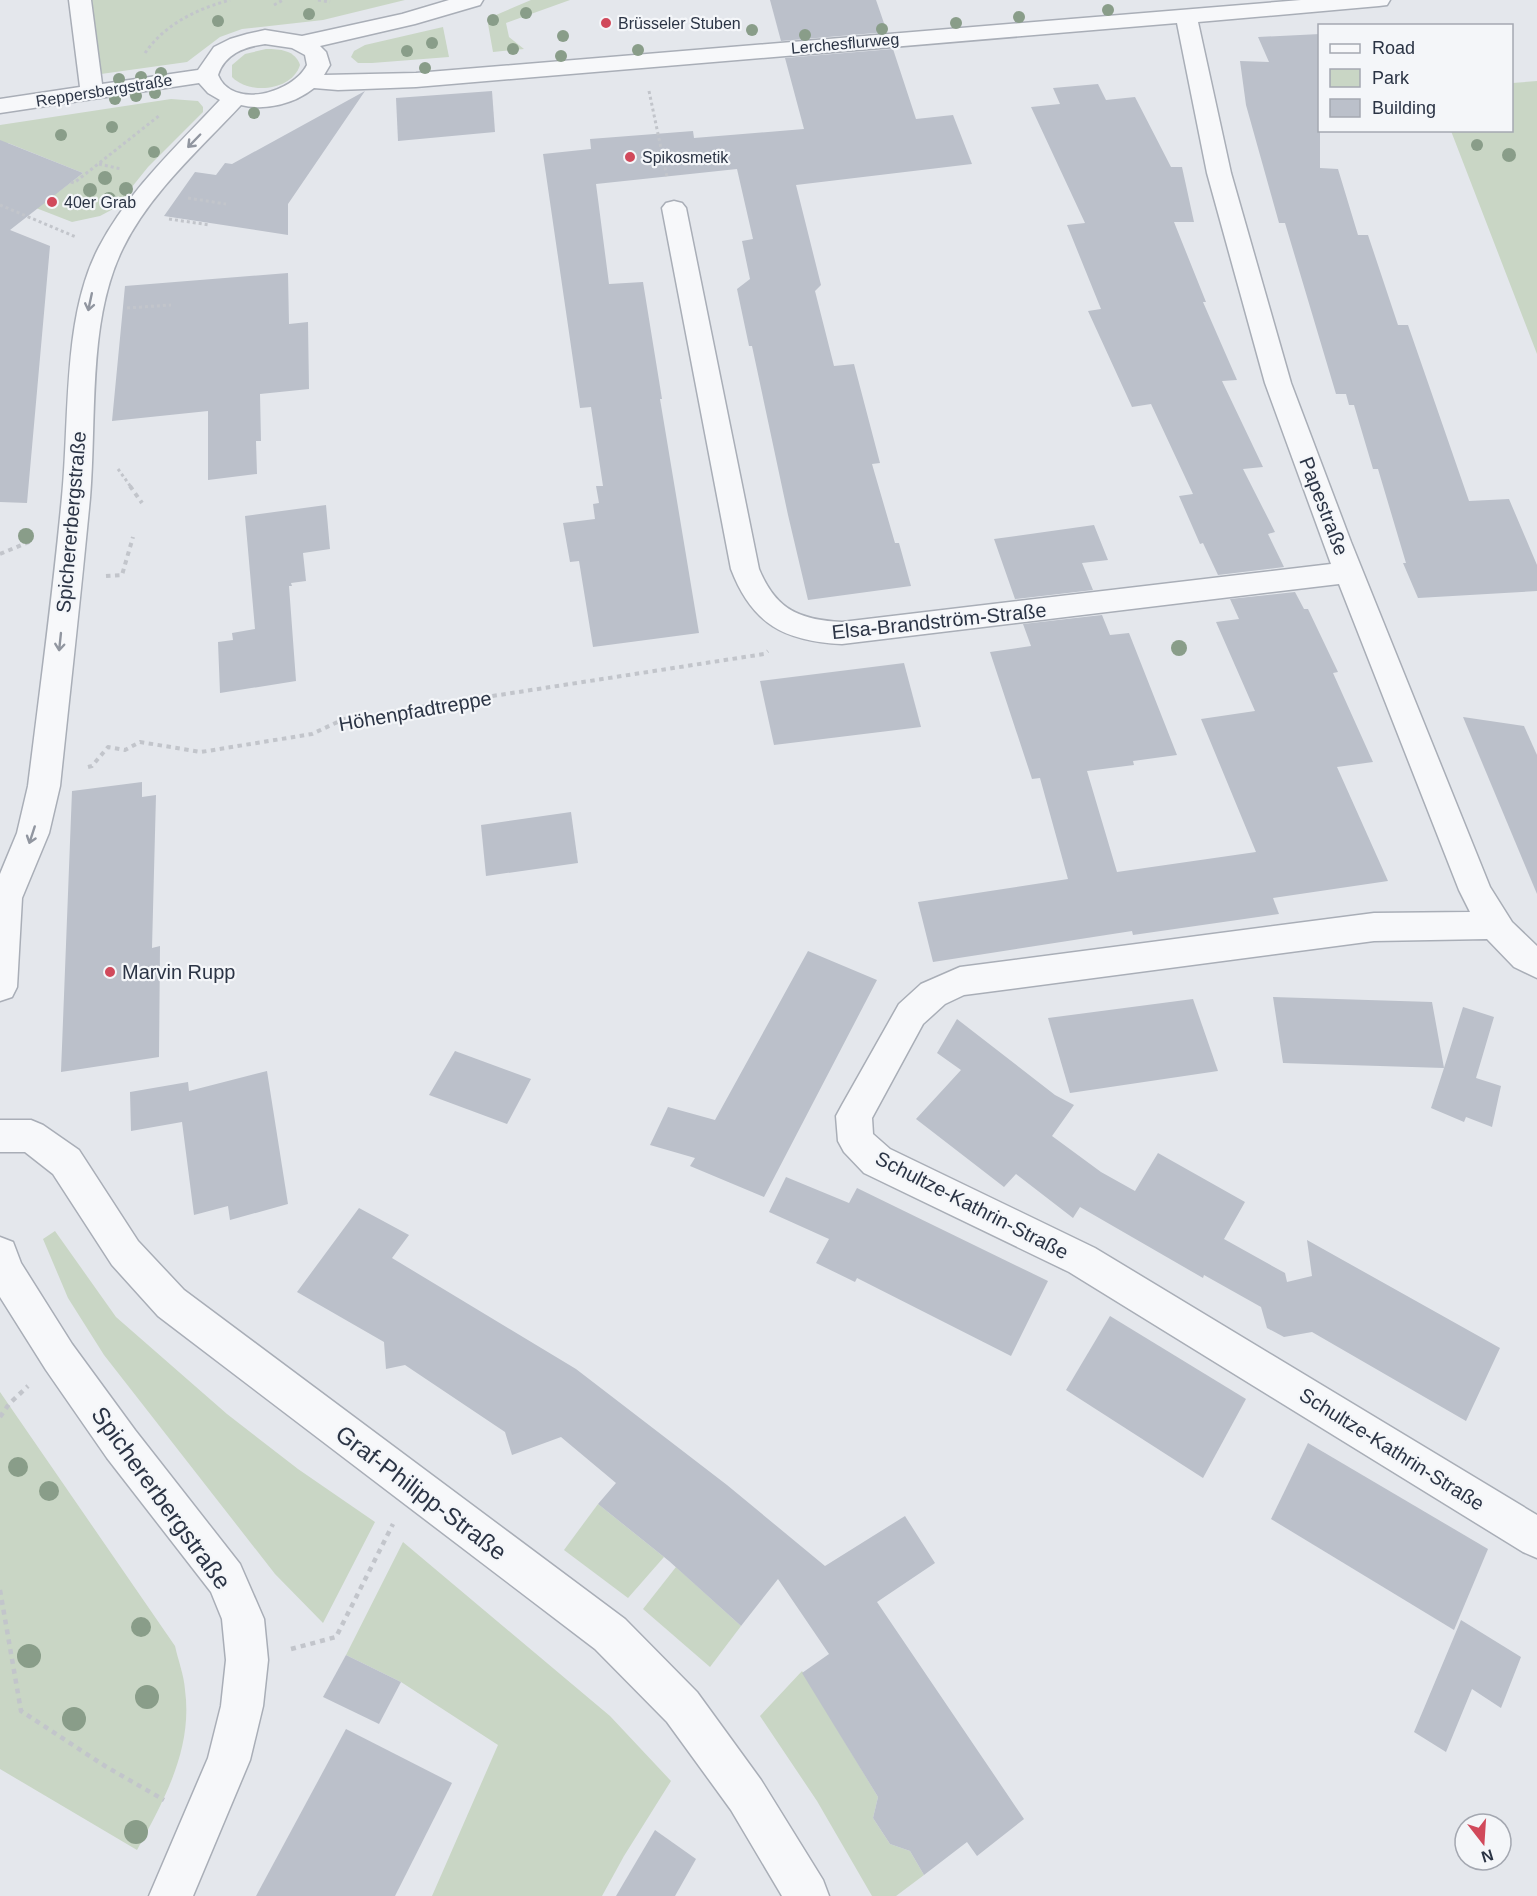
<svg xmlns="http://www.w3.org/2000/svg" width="1537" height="1896" font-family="Helvetica,sans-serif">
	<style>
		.green { fill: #c9d6c5 }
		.building { fill: #bbc0ca }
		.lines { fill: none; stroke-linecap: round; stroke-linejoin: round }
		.minor-casing { stroke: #a9aeb7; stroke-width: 3 }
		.path-far2 { stroke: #c2c5cb; stroke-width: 3; stroke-dasharray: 3 3; stroke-linecap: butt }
		.path-far1 { stroke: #c2c5cb; stroke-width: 4; stroke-dasharray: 4.5 4.5; stroke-linecap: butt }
		.path { stroke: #c2c5cb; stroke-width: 4.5; stroke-dasharray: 5 5; stroke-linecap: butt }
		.minor { fill: #f7f8fa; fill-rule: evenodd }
		.tree { fill: #899d89 }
		.oneway { stroke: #9196a0 }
		.poi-dot { fill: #d1495b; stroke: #f4f6f9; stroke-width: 2 }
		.labels { text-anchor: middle; stroke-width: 4.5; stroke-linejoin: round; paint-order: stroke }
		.far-poi-label { font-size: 16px; fill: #2b3445; stroke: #f4f6f9; text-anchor: start }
		.far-street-label { font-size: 16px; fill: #2b3445; stroke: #f4f6f9 }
		.street-label { font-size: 20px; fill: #2b3445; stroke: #f4f6f9 }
		.poi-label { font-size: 20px; fill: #2b3445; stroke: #f4f6f9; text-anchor: start }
		.near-street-label { font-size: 24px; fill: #2b3445; stroke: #f4f6f9 }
	</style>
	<rect width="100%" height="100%" fill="#e4e7ec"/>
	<g class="green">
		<polygon points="92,0 405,0 323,20 242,29 220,37 187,62 101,74"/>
		<polygon points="531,0 570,0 506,23 509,37 524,49 493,52 488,24 489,18"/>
		<polygon points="443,27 449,57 372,63 358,63 351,57 354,51 365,45"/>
		<path d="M 266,49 C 280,49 295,50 300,65 C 292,91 249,95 232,77 L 232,65 L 245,54 Z"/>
		<polygon points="1537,81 1537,354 1451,131 1512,130 1512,83"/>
		<polygon points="171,99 198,101 203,107 203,112 148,167 115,208 100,216 72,222 0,194 57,193 83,173 8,143 0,148 0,125"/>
		<polygon points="55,1231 116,1317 227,1414 298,1469 375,1522 323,1623 275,1574 104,1355 68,1298 43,1239"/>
		<path d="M 0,1392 L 175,1646 C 178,1660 184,1675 185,1690 C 193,1749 164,1800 137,1850 L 0,1769 Z"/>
		<polygon points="598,1504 664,1557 628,1598 564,1550"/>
		<polygon points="403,1542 610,1716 671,1781 624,1856 602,1896 432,1896 498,1745 401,1682 346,1655"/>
		<polygon points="676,1567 741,1626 710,1667 643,1609"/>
		<polygon points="802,1671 878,1797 873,1818 890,1844 910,1851 924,1875 896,1896 872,1896 817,1801 760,1716"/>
	</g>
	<g class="building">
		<polygon points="770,0 876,0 887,32 781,41"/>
		<polygon points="1320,34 1320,168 1338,169 1358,235 1368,235 1398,325 1408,325 1469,501 1509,499 1537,565 1537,591 1418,598 1403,563 1406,563 1378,469 1373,469 1354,405 1349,405 1346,394 1336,394 1285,223 1279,223 1246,105 1240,61 1269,62 1258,37"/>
		<polygon points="893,49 916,119 953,115 972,164 796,185 821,285 815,291 834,366 854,364 880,463 872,464 895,543 899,543 911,586 808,600 788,515 752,346 749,346 737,289 750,279 742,241 753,239 737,169 596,184 592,153 609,284 643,282 662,399 660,399 699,633 593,647 579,561 570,562 563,523 595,519 593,504 599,503 596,486 603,486 591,407 580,408 543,154 591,149 590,139 693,131 694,138 804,129 785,58"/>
		<polygon points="1098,84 1106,100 1135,97 1171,167 1182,167 1194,222 1174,222 1206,302 1203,302 1237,380 1222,381 1263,467 1243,469 1275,532 1268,534 1284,567 1218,575 1203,543 1200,544 1179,496 1193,494 1151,404 1132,407 1088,311 1101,309 1067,225 1085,223 1031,107 1060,104 1053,88"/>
		<polygon points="365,91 288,204 288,235 164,216 195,172 216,175 225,163 232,164"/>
		<polygon points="492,91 495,132 398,141 396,98"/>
		<polygon points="0,140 83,173 10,230 50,246 27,503 0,502"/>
		<polygon points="288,273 289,324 308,322 309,389 260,394 261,441 256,441 257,474 208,480 208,411 112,421 125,286"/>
		<polygon points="326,505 330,549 303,553 306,581 291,583 292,586 289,586 296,681 220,693 218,642 233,640 232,633 255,629 245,516"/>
		<polygon points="1094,525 1108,560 1082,563 1093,590 1015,599 994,539"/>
		<polygon points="1295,592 1304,609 1308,609 1338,672 1333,673 1373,762 1337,767 1388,881 1273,898 1279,914 1133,935 1132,931 933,962 918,902 1068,879 1040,778 1032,779 990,652 1031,646 1023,624 1102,615 1110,635 1129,633 1177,755 1133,761 1134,765 1087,771 1117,872 1256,852 1201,719 1255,711 1216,622 1239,619 1230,599"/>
		<polygon points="904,663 921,727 774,745 760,681"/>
		<polygon points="1463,717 1524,726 1537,755 1537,894"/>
		<polygon points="142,782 142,797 156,795 152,948 160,946 159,1057 61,1072 72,791"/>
		<polygon points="571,812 578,863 486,876 481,825"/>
		<polygon points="808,951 877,980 764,1197 690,1166 695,1158 650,1145 668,1107 715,1120"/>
		<polygon points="1273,997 1432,1002 1444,1068 1463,1007 1494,1017 1476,1078 1501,1086 1492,1127 1466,1117 1464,1122 1431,1108 1444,1068 1283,1063"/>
		<polygon points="1193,999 1218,1071 1070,1093 1048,1018"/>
		<polygon points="957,1019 1055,1095 1074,1105 1052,1136 1101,1172 1135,1191 1158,1153 1245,1202 1224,1239 1285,1273 1287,1282 1312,1276 1307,1240 1500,1348 1466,1421 1312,1332 1284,1337 1267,1328 1261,1307 1204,1275 1203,1278 1080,1207 1073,1218 1016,1174 1004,1187 916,1119 961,1070 937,1053"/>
		<polygon points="455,1051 531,1079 507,1124 429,1095"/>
		<polygon points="267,1071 288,1204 230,1220 228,1206 194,1215 182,1122 131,1131 130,1092 188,1082 189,1091"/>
		<polygon points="786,1177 849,1203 857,1188 1048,1281 1011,1356 857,1278 855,1282 816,1263 829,1239 769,1212"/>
		<polygon points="359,1208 409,1235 392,1258 576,1369 727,1485 825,1566 905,1516 935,1563 877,1602 1024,1819 977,1856 967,1842 924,1875 910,1851 890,1844 873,1818 878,1797 802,1673 829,1654 778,1579 741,1626 669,1561 598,1504 616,1483 561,1437 512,1455 505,1432 405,1365 386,1369 384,1342 297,1292"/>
		<polygon points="1110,1316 1246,1399 1203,1478 1066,1390"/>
		<polygon points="1308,1443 1488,1549 1454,1630 1271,1519"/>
		<polygon points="1461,1620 1521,1657 1501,1708 1472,1689 1446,1752 1414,1732"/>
		<polygon points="346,1655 401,1682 379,1724 323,1697"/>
		<polygon points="346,1729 452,1783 395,1896 256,1896"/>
		<polygon points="655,1830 696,1859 675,1896 616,1896"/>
	</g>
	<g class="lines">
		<defs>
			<g id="minor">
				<path d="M 69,0 L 91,0 L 102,84 L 198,70 L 214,47 L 230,39 L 247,34 L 265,30 L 302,36 L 402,14 L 449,0 L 483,0 L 480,5 L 415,24 L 320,46 L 326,52 L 330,65 L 324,75 L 416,73 L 1301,0 L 1390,0 L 1387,5 L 1379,6 L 1198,22 L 1231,173 L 1291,383 L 1351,542 L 1490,887 L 1512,922 L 1537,946 L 1537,978 L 1514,967 L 1487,939 L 1374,941 L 964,995 L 945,1004 L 923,1024 L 872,1118 L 873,1134 L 890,1149 L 1095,1248 L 1537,1515 L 1537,1558 L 1523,1552 L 1069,1272 L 864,1173 L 844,1152 L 838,1141 L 836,1116 L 842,1105 L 899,1004 L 921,984 L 960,967 L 1374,913 L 1470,912 L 1459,890 L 1339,584 L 842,644 C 784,641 752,624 731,569 L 662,208 L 666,203 L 674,201 L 682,203 L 686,208 L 759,569 C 776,610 800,620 842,622 L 1331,564 L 1265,383 L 1207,173 L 1177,23 L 416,87 L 338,90 L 314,88 C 294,104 266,111 241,105 C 199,150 150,193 123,248 C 87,321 97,417 90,498 C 81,594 70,690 60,786 L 49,833 L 22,898 L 17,987 L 12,997 L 0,1001 L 0,874 L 17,833 L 28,786 C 40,690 53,593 62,497 C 70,418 62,317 99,247 C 129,190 177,146 220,100 L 208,93 L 199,83 L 0,113 L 0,99 L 80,87 ZM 265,44 L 292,48 L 305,55 L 307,65 C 293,93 232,110 218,75 C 225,54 244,47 265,44 Z"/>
				<polygon points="0,1120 31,1120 43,1125 79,1150 138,1241 184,1290 625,1619 697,1692 761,1780 823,1880 829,1896 782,1896 731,1810 667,1722 595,1649 158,1316 112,1265 53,1174 25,1152 0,1152"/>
				<polygon points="0,1237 13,1242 21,1263 72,1344 135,1430 240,1564 264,1619 268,1660 263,1706 250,1760 193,1896 149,1896 208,1758 221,1706 226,1660 222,1619 211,1592 107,1458 46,1370 0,1297"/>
			</g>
		</defs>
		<use href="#minor" class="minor-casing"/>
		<g class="path-far2">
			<polyline points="318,0 330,2"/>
			<polyline points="274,5 283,0"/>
			<path d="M 145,53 C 165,24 197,9 230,0"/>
			<polyline points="649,91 667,177"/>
			<polyline points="99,164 121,169"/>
			<polyline points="71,182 74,183 160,115"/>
			<polyline points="188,198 226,204"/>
			<polyline points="0,205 76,237"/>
			<polyline points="169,219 210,225"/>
			<polyline points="127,308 171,305"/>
			<polyline points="118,469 131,487"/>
		</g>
		<g class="path-far1">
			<polyline points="130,486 142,503"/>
			<polyline points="0,554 31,541"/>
			<polyline points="106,576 122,575 133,537"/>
			<polyline points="88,767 92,766 108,747 125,750 140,742 201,752 312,734 344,719 764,654 768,651"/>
		</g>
		<g class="path">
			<polyline points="0,1417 9,1404 28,1386"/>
			<polyline points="0,1590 21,1711 105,1766 164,1800"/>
			<polyline points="291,1649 336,1637 393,1524"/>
		</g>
		<use href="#minor" class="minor"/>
	</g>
	<g class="tree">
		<circle cx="1108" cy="10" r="6"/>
		<circle cx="526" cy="13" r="6"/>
		<circle cx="309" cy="14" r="6"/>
		<circle cx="1019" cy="17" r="6"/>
		<circle cx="493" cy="20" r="6"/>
		<circle cx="218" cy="21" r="6"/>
		<circle cx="956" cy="23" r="6"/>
		<circle cx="882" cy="29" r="6"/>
		<circle cx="752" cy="30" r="6"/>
		<circle cx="805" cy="35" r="6"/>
		<circle cx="563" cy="36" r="6"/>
		<circle cx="432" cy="43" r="6"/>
		<circle cx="513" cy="49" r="6"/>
		<circle cx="638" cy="50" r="6"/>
		<circle cx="407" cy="51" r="6"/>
		<circle cx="561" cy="56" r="6"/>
		<circle cx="425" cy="68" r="6"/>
		<circle cx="161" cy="73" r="6"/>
		<circle cx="141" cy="77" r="6"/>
		<circle cx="119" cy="79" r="6"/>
		<circle cx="155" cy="93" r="6"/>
		<circle cx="136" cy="96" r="6"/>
		<circle cx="115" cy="99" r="6"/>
		<circle cx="254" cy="113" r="6"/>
		<circle cx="112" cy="127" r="6"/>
		<circle cx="61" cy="135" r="6"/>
		<circle cx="1477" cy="145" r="6"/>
		<circle cx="154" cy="152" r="6"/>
		<circle cx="1509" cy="155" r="7"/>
		<circle cx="105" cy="178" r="7"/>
		<circle cx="126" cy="189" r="7"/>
		<circle cx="90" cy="190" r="7"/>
		<circle cx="109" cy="199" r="7"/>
		<circle cx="26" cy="536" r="8"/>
		<circle cx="1179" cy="648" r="8"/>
		<circle cx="18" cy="1467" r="10"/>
		<circle cx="49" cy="1491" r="10"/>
		<circle cx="141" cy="1627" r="10"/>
		<circle cx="29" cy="1656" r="12"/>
		<circle cx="147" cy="1697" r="12"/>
		<circle cx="74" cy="1719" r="12"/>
		<circle cx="136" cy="1832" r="12"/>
	</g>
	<defs><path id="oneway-shaft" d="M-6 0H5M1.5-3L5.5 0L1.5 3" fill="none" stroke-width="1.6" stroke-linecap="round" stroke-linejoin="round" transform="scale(1.5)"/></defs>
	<g class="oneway">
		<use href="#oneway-shaft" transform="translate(194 141) rotate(134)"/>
		<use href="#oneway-shaft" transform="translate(90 302) rotate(102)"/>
		<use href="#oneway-shaft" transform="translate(60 642) rotate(96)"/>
		<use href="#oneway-shaft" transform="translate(32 835) rotate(108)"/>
	</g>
	<g class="poi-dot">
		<circle cx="606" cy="23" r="6"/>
		<circle cx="630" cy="157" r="6"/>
		<circle cx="52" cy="202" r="6"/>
		<circle cx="110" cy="972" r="6"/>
	</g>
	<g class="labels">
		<g class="far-poi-label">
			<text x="618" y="29">Brüsseler Stuben</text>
			<text x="642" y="163">Spikosmetik</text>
			<text x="64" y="208">40er Grab</text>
		</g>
		<g class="far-street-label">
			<text transform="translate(845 43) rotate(-5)" y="6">Lerchesflurweg</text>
			<text transform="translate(104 90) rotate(-9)" y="6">Reppersbergstraße</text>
		</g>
		<g class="street-label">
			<text transform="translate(1324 506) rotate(69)" y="7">Papestraße</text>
			<text transform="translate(71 522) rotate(-85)" y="7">Spichererbergstraße</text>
			<text transform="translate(939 621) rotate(-6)" y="7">Elsa-Brandström-Straße</text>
			<text transform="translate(415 711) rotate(-10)" y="7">Höhenpfadtreppe</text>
			<text transform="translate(972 1205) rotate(27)" y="7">Schultze-Kathrin-Straße</text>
			<text transform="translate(1392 1449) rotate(32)" y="7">Schultze-Kathrin-Straße</text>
		</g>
		<g class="poi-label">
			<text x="122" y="979">Marvin Rupp</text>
		</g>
		<g class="near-street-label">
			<text transform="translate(421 1493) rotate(37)" y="8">Graf-Philipp-Straße</text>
			<text transform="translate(161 1498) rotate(54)" y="8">Spichererbergstraße</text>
		</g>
	</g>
	<rect x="1318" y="24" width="195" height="108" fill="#f4f6f9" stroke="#a4a8b1" stroke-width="1.5"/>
	<rect x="1330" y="44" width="30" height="9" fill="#f7f8fa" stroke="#a4a8b1" stroke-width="1.5"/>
	<text x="1372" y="54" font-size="18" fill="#2b3445">Road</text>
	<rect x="1330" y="69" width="30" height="18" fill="#c9d6c5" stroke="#a4a8b1" stroke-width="1.5"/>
	<text x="1372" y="84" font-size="18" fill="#2b3445">Park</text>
	<rect x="1330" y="99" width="30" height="18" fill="#bbc0ca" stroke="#a4a8b1" stroke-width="1.5"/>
	<text x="1372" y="114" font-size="18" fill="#2b3445">Building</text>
	<g transform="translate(1483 1842) rotate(163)"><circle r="28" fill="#f4f6f9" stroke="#a4a8b1" stroke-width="1.5"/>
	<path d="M0-4.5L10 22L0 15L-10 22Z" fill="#d1495b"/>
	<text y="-9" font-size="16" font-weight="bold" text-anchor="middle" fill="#2b3445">N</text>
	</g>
</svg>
